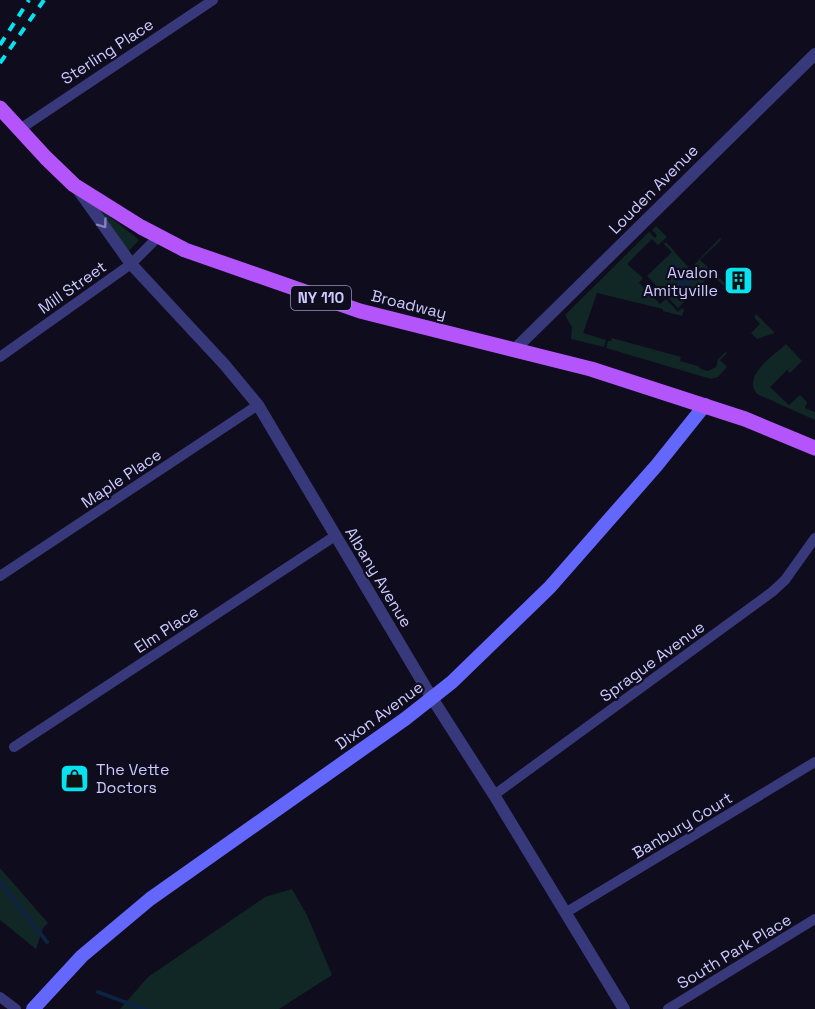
<svg xmlns="http://www.w3.org/2000/svg" width="815" height="1009" font-family="'Space Grotesk',sans-serif">
	<style>
		.green { fill: #102725 }
		.water { fill: #0d2341 }
		.lines { fill: none; stroke-linecap: round; stroke-linejoin: round }
		.stream { stroke: #0d2341; stroke-width: 4 }
		.minor { stroke: #38397b; stroke-width: 10 }
		.tertiary { stroke: #38397b; stroke-width: 12 }
		.secondary { stroke: #6467fb; stroke-width: 14 }
		.primary { stroke: #b454fb; stroke-width: 15 }
		.rail { stroke: #06e2ee; stroke-width: 4; stroke-dasharray: 9 8; stroke-linecap: butt }
		.oneway { stroke: #8282bc }
		.labels { text-anchor: middle; stroke-width: 4.5; stroke-linejoin: round; paint-order: stroke }
		.shield { fill: #0e0c1d; stroke: #9491ba; stroke-width: 1.5 }
		.shield-label { font-size: 15px; font-weight: bold; fill: #cdcafe }
		.street-label { font-size: 16px; fill: #cdcafe; stroke: #0e0c1d }
		.poi-label { font-size: 16px; fill: #cdcafe; stroke: #0e0c1d; text-anchor: end }
	</style>
	<rect width="100%" height="100%" fill="#0e0c1d"/>
	<g class="green">
		<polygon points="95,205 139,240 127,253"/>
		<polygon points="656,226 667,237 658,245 652,239 627,264 643,278 639,283 660,304 666,299 678,312 682,308 684,310 682,316 663,311 663,309 597,293 583,333 606,340 604,347 571,339 572,327 565,315 649,232 655,238 657,235 652,230"/>
		<polygon points="720,238 721,240 700,260 728,286 726,288 712,275 708,279 694,265"/>
		<polygon points="666,242 690,269 692,268 705,281 678,308 647,276 672,252 664,244"/>
		<polygon points="756,314 775,333 757,339 751,333 760,324 754,317"/>
		<polygon points="612,338 681,357 680,361 698,366 701,369 708,371 716,367 718,359 726,352 727,353 720,360 727,367 718,377 711,379 606,348 608,341 611,341"/>
		<path d="M 786,344 L 802,361 L 790,373 L 787,370 L 770,387 L 789,405 L 800,395 L 807,402 L 805,408 L 815,412 L 815,420 L 757,394 C 742,376 773,356 786,344 Z"/>
		<polygon points="0,868 48,923 43,928 36,949 0,920"/>
		<polygon points="292,889 307,915 332,975 279,1009 120,1009 148,977 265,897"/>
	</g>
	<polygon class="water" points="674,261 693,283 685,288 686,290 684,292 676,284 678,282 672,276 668,279 664,274"/>
	<g class="lines">
		<g class="stream">
			<polyline points="0,882 47,942"/>
			<polyline points="98,992 141,1008 148,1009"/>
		</g>
		<g class="minor">
			<polyline points="20,129 213,0"/>
			<polyline points="0,357 131,264 158,237"/>
			<polyline points="0,576 258,405"/>
			<polyline points="14,747 335,536"/>
			<polyline points="494,795 772,592 785,580 815,538"/>
			<polyline points="565,913 815,762"/>
			<polyline points="0,997 16,1009"/>
			<polyline points="668,1009 815,919"/>
		</g>
		<g class="tertiary">
			<polyline points="77,188 131,264 224,364 258,405 432,698 494,795 624,1009"/>
			<polyline points="515,349 815,54"/>
		</g>
		<polyline class="secondary" points="33,1009 82,956 150,899 405,719 452,682 550,587 657,465 705,405"/>
		<polyline class="primary" points="0,108 46,158 74,185 141,227 185,250 360,311 591,369 745,419 815,448"/>
		<g class="rail">
			<polyline points="0,45 29,0"/>
			<polyline points="0,63 44,0"/>
		</g>
	</g>
	<defs><path id="oneway-chevron" d="M-2-3.5L2.5 0L-2 3.5" fill="none" stroke-width="1.6" stroke-linecap="round" stroke-linejoin="round" transform="scale(1.5)"/></defs>
	<use class="oneway" href="#oneway-chevron" transform="translate(103 224) rotate(54)"/>
	<defs>
		<symbol id="building-square" viewBox="-11 -11 22 22"><rect x="-9" y="-9" width="18" height="18" rx="4" fill="#06e2ee" stroke="#0e0c1d"/><path d="M-4-6H4V6H1V3H-1V6H-4ZM-2.5-4.3h1.7v1.8h-1.7ZM.8-4.3h1.7v1.8H.8ZM-2.5-1h1.7V.8h-1.7ZM.8-1h1.7V.8H.8Z" fill="#111"/></symbol>
		<symbol id="shop-square" viewBox="-11 -11 22 22"><rect x="-9" y="-9" width="18" height="18" rx="4" fill="#06e2ee" stroke="#0e0c1d"/><path d="M-5-2.5h2.3a2.7 3.5 0 0 1 5.4 0H5L5.5 6h-11ZM-1.5-2.5h3a1.5 2.3 0 0 0-3 0Z" fill="#111"/></symbol>
	</defs>
	<g fill-rule="evenodd">
		<use href="#building-square" x="722" y="264" width="33" height="33"/>
		<use href="#shop-square" x="58" y="762" width="33" height="33"/>
	</g>
	<g class="labels">
		<rect class="shield" x="291" y="286" width="60" height="24" rx="4.5"/>
		<g class="shield-label">
			<text x="321" y="303">NY 110</text>
		</g>
		<g class="street-label">
			<text transform="translate(107 51) rotate(-33)" y="6">Sterling Place</text>
			<text transform="translate(653 189) rotate(-45)" y="6">Louden Avenue</text>
			<text transform="translate(72 287) rotate(-35)" y="6">Mill Street</text>
			<text transform="translate(409 304) rotate(14)" y="6">Broadway</text>
			<text transform="translate(121 478) rotate(-34)" y="6">Maple Place</text>
			<text transform="translate(379 577) rotate(59)" y="6">Albany Avenue</text>
			<text transform="translate(166 629) rotate(-33)" y="6">Elm Place</text>
			<text transform="translate(652 661) rotate(-36)" y="6">Sprague Avenue</text>
			<text transform="translate(379 715) rotate(-36)" y="6">Dixon Avenue</text>
			<text transform="translate(682 825) rotate(-31)" y="6">Banbury Court</text>
			<text transform="translate(734 951) rotate(-31)" y="6">South Park Place</text>
		</g>
		<g class="poi-label">
			<text x="718" y="278">Avalon<tspan x="718" dy="18">Amityville</tspan></text>
			<text x="96" y="775" text-anchor="start">The Vette<tspan x="96" dy="18">Doctors</tspan></text>
		</g>
	</g>
</svg>
